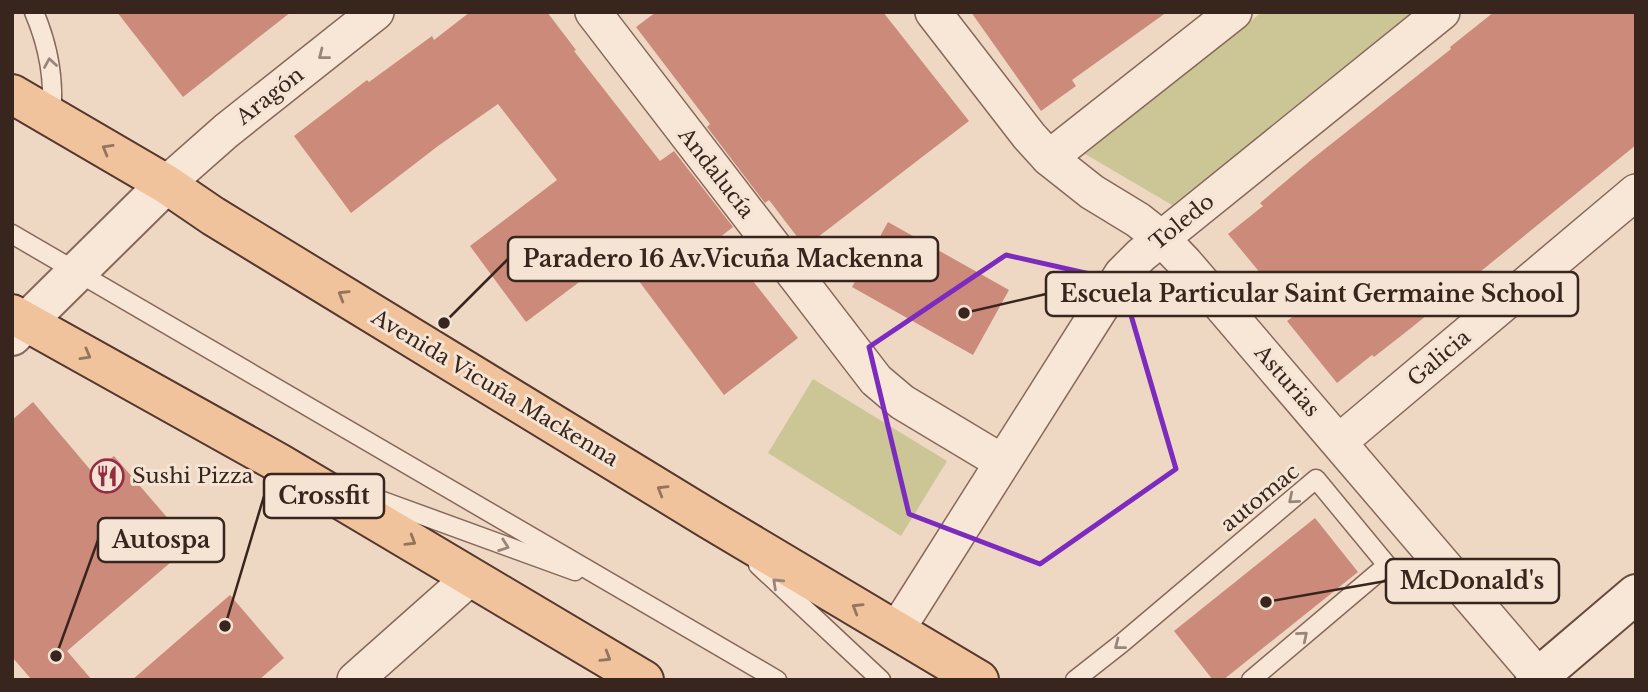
<svg xmlns="http://www.w3.org/2000/svg" width="1648" height="692" font-family="'Libre Baskerville',serif">
	<style>
		.green { fill: #ccc697 }
		.building { fill: #cb8a7a }
		.lines { fill: none; stroke-linecap: round; stroke-linejoin: round }
		.service-casing { stroke: #88685a; stroke-width: 21 }
		.minor-casing { stroke: #88685a; stroke-width: 38 }
		.tertiary-casing { stroke: #88685a; stroke-width: 42 }
		.secondary-casing { stroke: #6a4a3d; stroke-width: 42 }
		.primary-casing { stroke: #56382e; stroke-width: 42 }
		.service { stroke: #f8e7d7; stroke-width: 18 }
		.minor { stroke: #f8e7d7; stroke-width: 35 }
		.tertiary { stroke: #f8e7d7; stroke-width: 38 }
		.secondary { stroke: #f8e7d7; stroke-width: 38 }
		.primary { stroke: #f0c39c; stroke-width: 38 }
		.oneway { stroke: #98867a }
		.oneway2 { stroke: #94745d }
		.marked { fill: none; stroke: #7b2cbf; stroke-width: 5; stroke-linejoin: round }
		.labels { text-anchor: middle; stroke-width: 6; stroke-linejoin: round; paint-order: stroke }
		.street-label { font-size: 21px; fill: #38251e; stroke: #f5e4d3 }
		.poi-label { font-size: 21px; fill: #38251e; stroke: #f5e4d3; text-anchor: start }
		.leader { fill: none; stroke: #38251e; stroke-width: 2.5 }
		.callout-dot { fill: #38251e; stroke: #f5e4d3; stroke-width: 2.5 }
		.callout { fill: #f5e4d3; stroke: #38251e; stroke-width: 2.5 }
		.callout-label { font-size: 23px; text-anchor: middle; font-weight: bold; fill: #38251e }
	</style>
	<rect width="100%" height="100%" fill="#eed8c3"/>
	<g class="green">
		<polygon points="1262,12 1414,12 1172,205 1085,154"/>
		<polygon points="813,379 947,461 901,536 768,453"/>
	</g>
	<g class="building">
		<polygon points="117,12 291,12 183,97"/>
		<polygon points="470,12 547,12 576,50 574,51 660,161 674,151 733,227 719,238 798,338 724,395 618,253 526,322 470,246 557,180 498,104 438,146 351,213 294,136 367,80 369,82 432,36 434,40"/>
		<polygon points="656,12 883,12 969,121 805,247 769,200 765,203 707,127 710,124 636,27"/>
		<polygon points="971,12 1167,12 1072,80 1076,86 1041,111"/>
		<polygon points="1494,12 1636,12 1636,145 1411,328 1374,357 1372,355 1337,383 1287,321 1295,315 1228,234 1263,206 1260,203 1311,160 1451,49 1450,47"/>
		<polygon points="888,222 1009,290 973,355 852,287"/>
		<polygon points="33,402 93,473 114,456 191,545 67,651 92,680 32,680 12,657 12,420"/>
		<polygon points="1315,518 1358,572 1223,680 1213,680 1174,631"/>
		<polygon points="230,595 284,658 259,680 132,680"/>
	</g>
	<g class="lines">
		<defs>
			<g id="service">
				<path d="M 34,12 C 49,47 55,80 51,117"/>
				<polyline points="12,234 777,680"/>
				<polyline points="358,492 575,571"/>
				<polyline points="758,565 881,680"/>
				<polyline points="1075,680 1122,643 1316,479 1387,565 1251,680"/>
			</g>
			<g id="minor">
				<polyline points="593,12 876,380 902,402 1002,462"/>
				<polyline points="933,12 1029,136 1049,158 1092,192 1138,220 1162,239 1185,263 1539,677"/>
				<polyline points="1049,158 1234,12"/>
				<polyline points="166,184 226,131 376,12"/>
				<polyline points="1339,442 1636,192"/>
				<polyline points="896,631 1122,274 1141,255 1442,12"/>
				<polyline points="355,680 471,577"/>
			</g>
			<polyline id="tertiary" points="12,336 166,184"/>
			<polyline id="secondary" points="1535,680 1636,594"/>
			<g id="primary">
				<polyline points="12,94 166,184 213,216 709,519 979,680"/>
				<polyline points="12,314 279,463 644,680"/>
			</g>
		</defs>
		<use href="#service" class="service-casing"/>
		<use href="#minor" class="minor-casing"/>
		<use href="#tertiary" class="tertiary-casing"/>
		<use href="#secondary" class="secondary-casing"/>
		<use href="#primary" class="primary-casing"/>
		<use href="#service" class="service"/>
		<use href="#minor" class="minor"/>
		<use href="#tertiary" class="tertiary"/>
		<use href="#secondary" class="secondary"/>
		<use href="#primary" class="primary"/>
	</g>
	<defs><path id="oneway-chevron" d="M-2-3.5L2.5 0L-2 3.5" fill="none" stroke-width="1.6" stroke-linecap="round" stroke-linejoin="round" transform="scale(1.75)"/></defs>
	<g class="oneway">
		<use href="#oneway-chevron" transform="translate(323 55) rotate(142)"/>
		<use href="#oneway-chevron" transform="translate(50 63) rotate(-99)"/>
		<use href="#oneway-chevron" transform="translate(1293 499) rotate(140)"/>
		<use href="#oneway-chevron" transform="translate(504 546) rotate(20)"/>
		<use href="#oneway-chevron" transform="translate(777 583) rotate(-137)"/>
		<use href="#oneway-chevron" transform="translate(1303 636) rotate(-40)"/>
		<use href="#oneway-chevron" transform="translate(1119 645) rotate(142)"/>
	</g>
	<g class="oneway2">
		<use href="#oneway-chevron" transform="translate(107 149) rotate(-150)"/>
		<use href="#oneway-chevron" transform="translate(343 295) rotate(-149)"/>
		<use href="#oneway-chevron" transform="translate(86 355) rotate(29)"/>
		<use href="#oneway-chevron" transform="translate(662 490) rotate(-149)"/>
		<use href="#oneway-chevron" transform="translate(411 541) rotate(31)"/>
		<use href="#oneway-chevron" transform="translate(857 608) rotate(-149)"/>
		<use href="#oneway-chevron" transform="translate(606 657) rotate(31)"/>
	</g>
	<path class="marked" d="M 1006,255 L 1121,281 L 1176,469 L 1040,564 L 909,514 L 869,347 Z"/>
	<defs>
		<symbol id="restaurant-ring" viewBox="-11 -11 22 22"><circle r="9.5" fill="#f5e4d3" stroke="#962b43" stroke-width="1.5"/><path d="M-5-6h1v4h1v-4h1v4h1v-4h1v5L-1.5 .5V6h-2V.5L-5-1ZM5-6V6H3V1.5H1.5Q1.5-4 5-6Z" fill="#962b43"/></symbol>
	</defs>
	<g fill-rule="evenodd">
		<use href="#restaurant-ring" x="88" y="457" width="38" height="38"/>
	</g>
	<g class="labels">
		<g class="street-label">
			<text transform="translate(270 96) rotate(-38)" y="7">Aragón</text>
			<text transform="translate(716 173) rotate(52)" y="7">Andalucía</text>
			<text transform="translate(1182 222) rotate(-39)" y="7">Toledo</text>
			<text transform="translate(1439 358) rotate(-40)" y="7">Galicia</text>
			<text transform="translate(1287 381) rotate(49)" y="7">Asturias</text>
			<text transform="translate(495 388) rotate(31)" y="7">Avenida Vicuña Mackenna</text>
			<text transform="translate(1260 498) rotate(-39)" y="7">automac</text>
		</g>
		<g class="poi-label">
			<text x="132" y="483">Sushi Pizza</text>
		</g>
	</g>
	<path class="leader" d="M444 323L508 259M964 313L1046 294M225 626L264 496M56 656L98 540M1266 602L1386 581"/>
	<g class="callout-dot">
		<circle cx="444" cy="323" r="7"/>
		<circle cx="964" cy="313" r="7"/>
		<circle cx="225" cy="626" r="7"/>
		<circle cx="56" cy="656" r="7"/>
		<circle cx="1266" cy="602" r="7"/>
	</g>
	<g class="callout">
		<rect x="508" y="237" width="430" height="44" rx="7"/>
		<rect x="1046" y="272" width="532" height="44" rx="7"/>
		<rect x="264" y="474" width="120" height="44" rx="7"/>
		<rect x="98" y="518" width="126" height="44" rx="7"/>
		<rect x="1386" y="559" width="173" height="44" rx="7"/>
	</g>
	<g class="callout-label">
		<text x="723" y="267">Paradero 16 Av.Vicuña Mackenna</text>
		<text x="1312" y="302">Escuela Particular Saint Germaine School</text>
		<text x="324" y="504">Crossfit</text>
		<text x="161" y="548">Autospa</text>
		<text x="1472" y="589">McDonald's</text>
	</g>
	<rect width="1648" height="692" fill="none" stroke="#38251e" stroke-width="28"/>
</svg>
